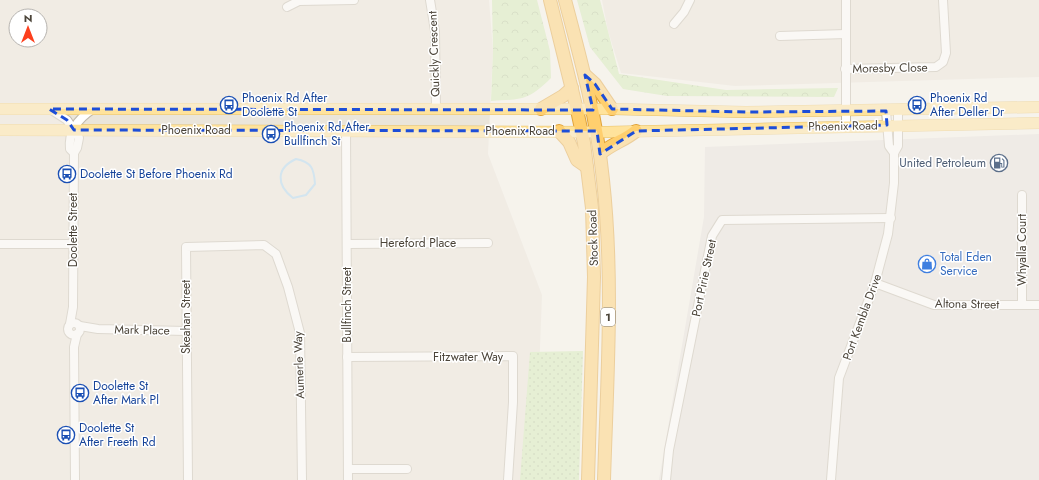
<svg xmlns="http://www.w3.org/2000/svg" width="1039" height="480" font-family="Jost,sans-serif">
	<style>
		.residential { fill: #eae5da; fill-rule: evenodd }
		.industrial { fill: #e6e2dd }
		.grass { fill: url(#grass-dots) }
		.forest { fill: url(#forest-crowns) }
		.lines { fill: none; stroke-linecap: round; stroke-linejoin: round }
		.stream { stroke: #a9d4f2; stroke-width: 2 }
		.minor-casing { stroke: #c2bbae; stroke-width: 10 }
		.major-casing { stroke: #e6c16a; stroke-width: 12 }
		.highway-casing { stroke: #e0a43c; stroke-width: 14 }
		.minor { stroke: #fff; stroke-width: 8 }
		.major { stroke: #ffe39c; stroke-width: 11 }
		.highway { stroke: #ffcf6e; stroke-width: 12 }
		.marked { fill: none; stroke: #1d4ed8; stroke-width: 3; stroke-dasharray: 8 5; stroke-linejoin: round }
		.labels { text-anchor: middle; stroke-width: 3; stroke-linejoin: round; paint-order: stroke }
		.shield { fill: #fff; stroke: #817c74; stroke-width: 1 }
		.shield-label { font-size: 11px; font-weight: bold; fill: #4b4439 }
		.street-label { font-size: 12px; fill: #4b4439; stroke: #fff }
		.transit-label { font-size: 12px; fill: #164399; stroke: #fff; text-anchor: start }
		.service-label { font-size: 12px; fill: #4e5e75; stroke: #fff; text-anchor: end }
		.shop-label { font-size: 12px; fill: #366cbe; stroke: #fff; text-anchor: start }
	</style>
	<defs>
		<pattern id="grass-dots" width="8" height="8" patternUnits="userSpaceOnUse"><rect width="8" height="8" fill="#d2eab5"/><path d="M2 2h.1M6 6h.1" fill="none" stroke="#b6ca9c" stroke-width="1.8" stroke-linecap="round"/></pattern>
		<pattern id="forest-crowns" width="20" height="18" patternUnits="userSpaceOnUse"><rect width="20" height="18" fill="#d2eab5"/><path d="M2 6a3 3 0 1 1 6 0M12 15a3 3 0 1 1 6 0" fill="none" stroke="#b6ca9c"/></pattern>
	</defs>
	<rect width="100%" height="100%" fill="#f6f3ec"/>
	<g class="residential">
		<path d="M 0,0 L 489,0 L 493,51 L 488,154 L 542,295 L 535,480 L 0,480 ZM 16,16 L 40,16 L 40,40 L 16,40 Z"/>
		<polygon points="602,0 1039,0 1039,77 735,86 621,73 608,31"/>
	</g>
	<polygon class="industrial" points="1039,134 1039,480 659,480 704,217 705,147"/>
	<polygon class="grass" points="583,351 579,480 520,480 530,352"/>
	<g class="forest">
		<path d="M 492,0 L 537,0 L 550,51 L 551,78 C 528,101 522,99 491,101 L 493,51 Z"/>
		<polygon points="577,0 600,0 619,74 726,90 838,88 834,97 667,96 623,89 590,47"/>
	</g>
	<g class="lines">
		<path class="stream" d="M 296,159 C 312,162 314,169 315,184 L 306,195 L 293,198 C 276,185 276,168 296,159 Z"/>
		<defs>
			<g id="minor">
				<polyline points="430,0 435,31 436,109"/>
				<polyline points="287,7 299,1 354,0"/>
				<polyline points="674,24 684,12 690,0"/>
				<polyline points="780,36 846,34"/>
				<polyline points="845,69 936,67 943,62 946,53 943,0"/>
				<polyline points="50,109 67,120 79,138 77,148 74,153 73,307 70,324"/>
				<polyline points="886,111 889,146 894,153"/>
				<polyline points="846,126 846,0"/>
				<polyline points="346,130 348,480"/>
				<path d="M 74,153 L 70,149 C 68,131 79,118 93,109"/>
				<polyline points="0,244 73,244"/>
				<polyline points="348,244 488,243"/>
				<polyline points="875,283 934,305 1039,305"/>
				<polyline points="1022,305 1022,195"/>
				<circle cx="74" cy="329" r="6"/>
				<polyline points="80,326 98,329 186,331"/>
				<polyline points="347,357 513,356 513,402 508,480"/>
				<polyline points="348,469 407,469"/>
				<polyline points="75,480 74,347 77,334"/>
				<polyline points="188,480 186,247 264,245 276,254 288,287 300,333 302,480"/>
				<polyline points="666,480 669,450 712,236 722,220 891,218"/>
				<polyline points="831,480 839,378 875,283 888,234 894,183 894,153 898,146 898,110"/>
			</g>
			<g id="major">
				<polyline points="0,109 612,109 746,112 1039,107"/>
				<polyline points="0,130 607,132 1039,123"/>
			</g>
			<g id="highway">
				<polyline points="550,0 577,110 584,143 592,208 594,277 588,480"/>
				<path d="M 565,0 C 581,60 597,119 603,180 C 614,280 607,381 604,480"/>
				<polyline points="585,75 595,84 612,109"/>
				<polyline points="541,109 563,96 572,88"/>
				<polyline points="559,131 569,142 577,160 587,167"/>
				<path d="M 600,154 C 611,144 624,141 636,131"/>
			</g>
		</defs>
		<use href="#minor" class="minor-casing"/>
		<use href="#major" class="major-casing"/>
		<use href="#highway" class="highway-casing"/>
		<use href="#minor" class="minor"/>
		<use href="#major" class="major"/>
		<use href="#highway" class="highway"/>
	</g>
	<path d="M0 0H1039V480H0ZM 585,75 L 595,84 L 612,109 L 746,112 L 886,111 L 887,125 L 636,131 L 600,154 L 597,131 L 74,130 L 67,120 L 49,109 L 593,110 Z" fill="#f6f3ec" fill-opacity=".55" fill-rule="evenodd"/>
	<path class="marked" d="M 585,75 L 595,84 L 612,109 L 746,112 L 886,111 L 887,125 L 636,131 L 600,154 L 597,131 L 74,130 L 67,120 L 49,109 L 593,110 Z"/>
	<defs>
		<symbol id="bus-ring" viewBox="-11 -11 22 22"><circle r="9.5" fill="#fff" stroke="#1a4fb4" stroke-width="1.5"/><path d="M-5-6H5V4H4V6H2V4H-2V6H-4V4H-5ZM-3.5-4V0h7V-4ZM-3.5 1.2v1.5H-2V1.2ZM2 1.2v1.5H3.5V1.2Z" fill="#1a4fb4"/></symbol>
		<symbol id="fuel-ring" viewBox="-11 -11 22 22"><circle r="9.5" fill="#fff" stroke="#5c6f8a" stroke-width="1.5"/><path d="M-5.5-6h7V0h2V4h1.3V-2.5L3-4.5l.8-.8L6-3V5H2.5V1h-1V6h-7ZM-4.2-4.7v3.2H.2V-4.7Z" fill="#5c6f8a"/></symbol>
		<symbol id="shop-ring" viewBox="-11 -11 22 22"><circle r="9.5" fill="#fff" stroke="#3f7fe0" stroke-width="1.5"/><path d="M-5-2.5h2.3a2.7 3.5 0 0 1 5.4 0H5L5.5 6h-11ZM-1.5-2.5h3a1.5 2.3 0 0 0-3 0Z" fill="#3f7fe0"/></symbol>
	</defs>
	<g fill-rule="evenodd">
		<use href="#bus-ring" x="219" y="95" width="20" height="20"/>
		<use href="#bus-ring" x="907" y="95" width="20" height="20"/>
		<use href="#bus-ring" x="261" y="124" width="20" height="20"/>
		<use href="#fuel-ring" x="989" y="153" width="20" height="20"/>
		<use href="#bus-ring" x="57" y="164" width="20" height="20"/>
		<use href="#shop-ring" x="917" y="254" width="20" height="20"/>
		<use href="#bus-ring" x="70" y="383" width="20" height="20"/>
		<use href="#bus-ring" x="56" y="425" width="20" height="20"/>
	</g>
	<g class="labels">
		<rect class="shield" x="601" y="308" width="14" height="18" rx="3"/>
		<g class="shield-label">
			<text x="608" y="321">1</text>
		</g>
		<g class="street-label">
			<text transform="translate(434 54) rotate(-92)" y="4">Quickly Crescent</text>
			<text transform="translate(890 68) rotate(-1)" y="4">Moresby Close</text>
			<text transform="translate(843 126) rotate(-1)" y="4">Phoenix Road</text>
			<text x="196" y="134">Phoenix Road</text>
			<text x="520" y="135">Phoenix Road</text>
			<text transform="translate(73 230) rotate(-90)" y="4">Doolette Street</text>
			<text transform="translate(593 238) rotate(-92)" y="4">Stock Road</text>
			<text x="418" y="247">Hereford Place</text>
			<text transform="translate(1022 250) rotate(-90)" y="4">Whyalla Court</text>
			<text transform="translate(704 278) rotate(-78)" y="4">Port Pirie Street</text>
			<text transform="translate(967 304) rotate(1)" y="4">Altona Street</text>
			<text transform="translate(347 305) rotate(-90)" y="4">Bullfinch Street</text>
			<text transform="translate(186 317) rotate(-90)" y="4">Skeahan Street</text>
			<text transform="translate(862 317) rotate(-70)" y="4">Port Kembla Drive</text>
			<text transform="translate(142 330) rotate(1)" y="4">Mark Place</text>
			<text x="468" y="361">Fitzwater Way</text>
			<text transform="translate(299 365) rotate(-92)" y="4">Aumerle Way</text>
		</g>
		<g class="transit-label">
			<text x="242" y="102">Phoenix Rd After<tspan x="242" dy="14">Doolette St</tspan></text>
			<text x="930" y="102">Phoenix Rd<tspan x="930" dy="14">After Deller Dr</tspan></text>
			<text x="284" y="131">Phoenix Rd After<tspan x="284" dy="14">Bullfinch St</tspan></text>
			<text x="80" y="178">Doolette St Before Phoenix Rd</text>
			<text x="93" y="390">Doolette St<tspan x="93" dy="14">After Mark Pl</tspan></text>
			<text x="79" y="432">Doolette St<tspan x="79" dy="14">After Freeth Rd</tspan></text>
		</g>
		<g class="service-label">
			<text x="986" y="167">United Petroleum</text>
		</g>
		<g class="shop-label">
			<text x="940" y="261">Total Eden<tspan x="940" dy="14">Service</tspan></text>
		</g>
	</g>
	<g transform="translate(28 28)"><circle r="19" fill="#ffffff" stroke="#b7b4b0"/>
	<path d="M0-3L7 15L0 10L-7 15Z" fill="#fc3f1d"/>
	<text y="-6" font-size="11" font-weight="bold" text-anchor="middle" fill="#4b4439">N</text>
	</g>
</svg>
